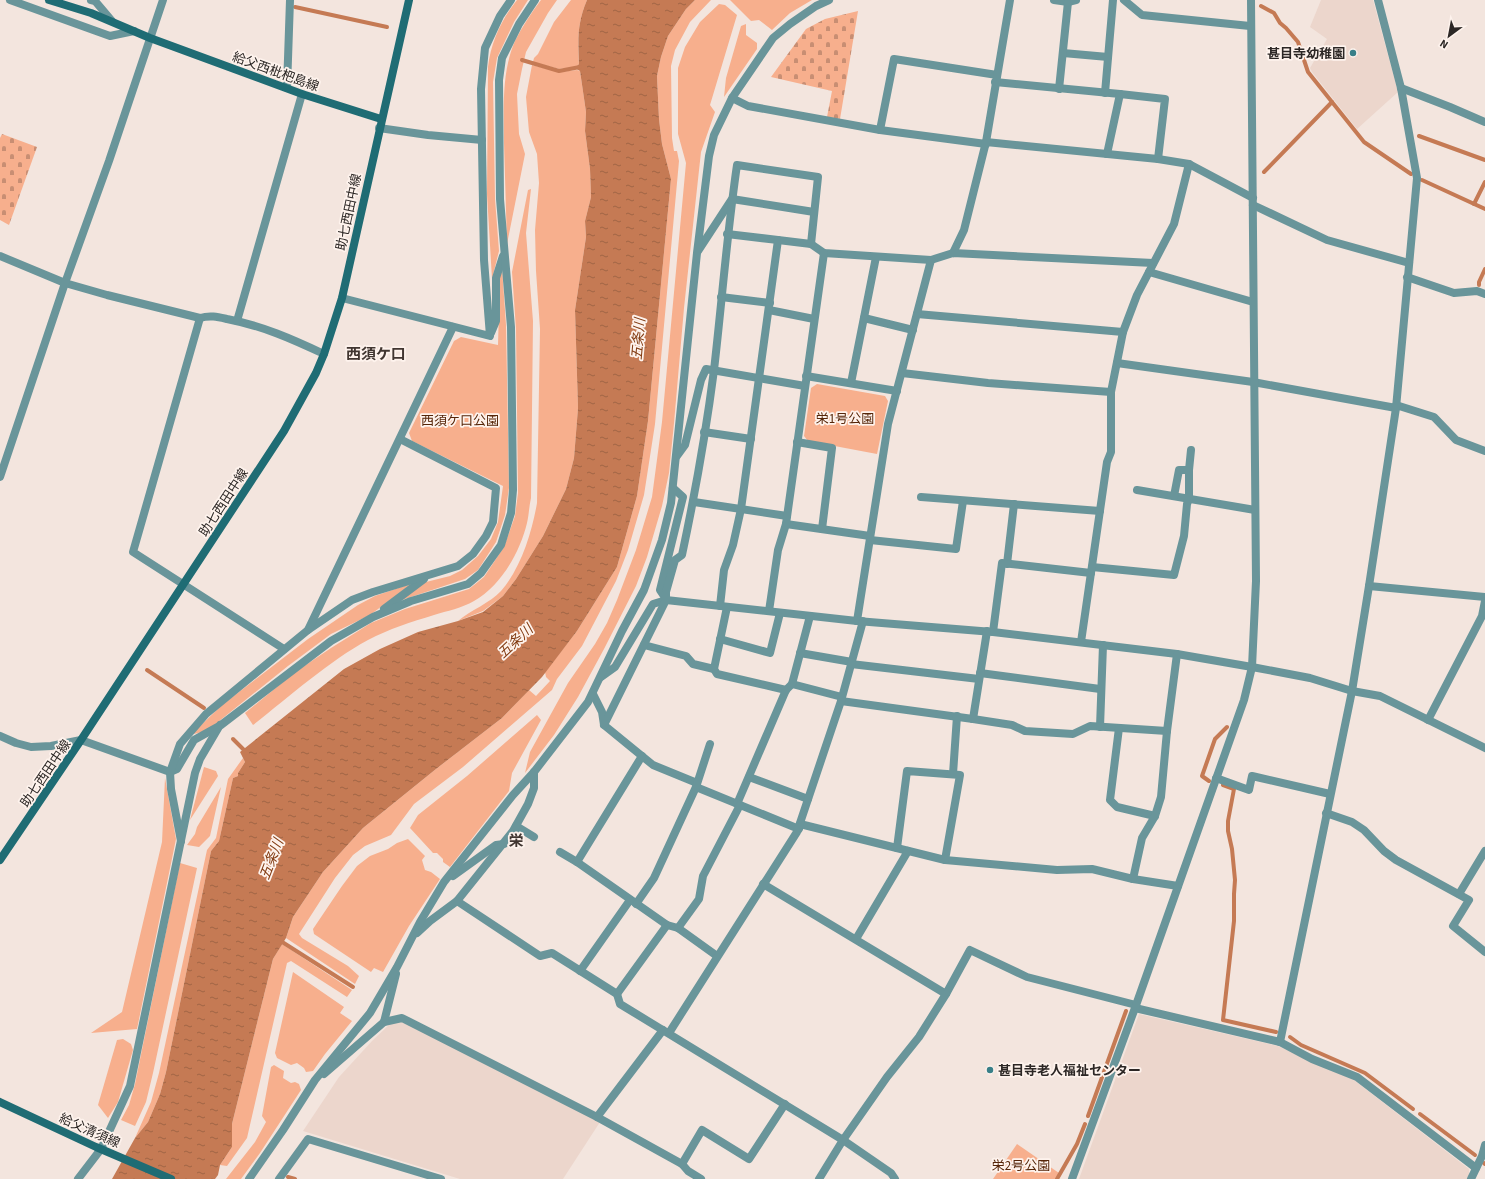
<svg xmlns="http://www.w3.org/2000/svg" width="1485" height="1179" font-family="'Source Sans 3','Noto Sans JP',sans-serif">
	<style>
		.built { fill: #ecd6cc }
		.green { fill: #f7af8d }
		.cemetery { fill: url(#cemetery-stones) }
		.water { fill: url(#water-ripples) }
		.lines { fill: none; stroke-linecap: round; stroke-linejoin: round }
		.stream { stroke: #c57a54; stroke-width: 4 }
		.street { stroke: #69959a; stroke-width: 8 }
		.secondary { stroke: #1f6c74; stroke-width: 8 }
		.poi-dot { fill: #387f88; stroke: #fef3ed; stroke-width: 1.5 }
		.labels { text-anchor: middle; stroke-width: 3.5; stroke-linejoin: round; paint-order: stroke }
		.poi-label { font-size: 13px; font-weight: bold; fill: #2c2725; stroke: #fef3ed; text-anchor: end }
		.street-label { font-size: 13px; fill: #2c2725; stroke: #fef3ed }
		.park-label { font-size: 13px; fill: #562508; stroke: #fef3ed }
		.water-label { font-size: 14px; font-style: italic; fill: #833c13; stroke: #fef3ed }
		.quarter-label { font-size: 15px; font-weight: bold; fill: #413631; stroke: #fef3ed }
	</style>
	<defs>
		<pattern id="cemetery-stones" width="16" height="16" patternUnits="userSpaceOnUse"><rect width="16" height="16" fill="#f7af8d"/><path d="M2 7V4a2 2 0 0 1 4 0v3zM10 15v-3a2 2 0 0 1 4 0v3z" fill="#c88e73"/></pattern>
		<pattern id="water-ripples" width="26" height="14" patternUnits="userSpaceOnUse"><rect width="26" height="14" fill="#c57a54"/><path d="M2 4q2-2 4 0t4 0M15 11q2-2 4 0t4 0" fill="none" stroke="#a06445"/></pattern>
	</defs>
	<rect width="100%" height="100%" fill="#f3e5de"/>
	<g class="built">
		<polygon points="1321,0 1373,0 1398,92 1357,129 1312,72 1310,68 1327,39 1310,27"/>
		<polygon points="1139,1014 1278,1046 1354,1080 1469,1169 1469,1175 1467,1179 1079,1179"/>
		<polygon points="402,1020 600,1122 563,1179 460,1179 303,1131 339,1077 372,1041 390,1024"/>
	</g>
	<g class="green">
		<path d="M 517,0 L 528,0 L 514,22 L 497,58 L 493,82 L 495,199 L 499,251 L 492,279 L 487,194 L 488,67 C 491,42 501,20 517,0 Z"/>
		<path d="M 541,0 L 557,0 L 548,13 L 526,52 L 522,69 L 517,94 L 519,134 L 525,154 L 507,244 C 506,210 505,177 504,143 C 504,110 501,73 515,41 C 522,27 531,13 541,0 Z"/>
		<path d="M 571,0 L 587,0 C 577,24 578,39 579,64 L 576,67 L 559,69 L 533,62 L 534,58 L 538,54 L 554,22 Z"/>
		<polygon points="695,0 711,0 690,22 675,50 671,66 672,138 674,151 677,151 679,161 655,424 644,495 628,550 616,581 582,646 557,679 552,690 463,767 414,804 391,835 365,846 353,855 335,878 299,934 302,938 348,966 359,976 355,984 286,938 293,917 323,872 363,828 436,769 502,718 529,690 536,696 550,681 546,677 545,672 577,631 617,567 637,496 648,421 671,179 662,144 659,119 657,76 661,57 668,36 686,9"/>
		<polygon points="730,0 812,0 790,13 772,30 759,20 751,21"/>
		<polygon points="719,4 725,5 737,15 710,105 715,112 701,152 684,308 674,423 669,473 662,506 647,557 636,586 604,649 578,697 554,735 525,773 530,752 568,683 595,644 607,623 617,600 636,550 652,497 662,422 686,163 678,134 678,68 685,47 700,22"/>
		<polygon points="746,24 746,35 757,43 757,49 724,97 726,78 741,26"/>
		<path d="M 532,65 L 559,72 L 577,70 L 580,71 L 586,112 L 585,131 L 590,169 L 591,197 L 585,221 L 586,237 L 575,310 L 578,408 L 574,458 L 566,489 L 543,536 L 516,579 L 503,596 L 483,611 L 458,621 C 471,610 490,603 501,591 C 521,568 532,532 537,503 L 540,329 L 536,271 L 535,230 L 539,183 L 537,154 L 529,132 L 526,97 Z"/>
		<path d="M 531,189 L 526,233 L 533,321 L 531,498 C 529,506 529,515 527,523 C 520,552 501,586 474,601 C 462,608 447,611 434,615 C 411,622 389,629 368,640 C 329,661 289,697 253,725 L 245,713 L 294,673 L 331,648 L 371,623 L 405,609 L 469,589 L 484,577 L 504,547 L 515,516 L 518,493 L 516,329 L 512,272 L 528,190 Z"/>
		<polygon points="502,268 506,325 509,488 505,515 496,542 478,570 465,579 396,602 426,582 450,576 462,570 478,556 491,539 498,522 503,486 412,441 409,433 454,341 461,337 498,345 500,274"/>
		<polygon points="817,384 885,396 888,401 877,454 808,441 804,436 811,388"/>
		<polygon points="413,583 370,615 331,634 288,666 213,726 202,732 194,734 194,732 222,705 308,639 358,605 375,596"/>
		<polygon points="537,715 541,720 512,773 509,791 450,867 443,862 443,859 437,853 433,853 410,828 418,815 467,776"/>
		<polygon points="243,758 245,762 238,773 238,776 233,778 219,841 211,851 166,1072 160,1094 148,1122 135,1138 151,1102 159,1073 207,850 216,838 228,779"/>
		<polygon points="204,767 216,771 218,776 190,820"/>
		<polygon points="165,778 176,839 137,1029 91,1033 122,1012 162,842"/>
		<polygon points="221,787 210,836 199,847 187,845 195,834 197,827"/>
		<polygon points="408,839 425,856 422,860 425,870 431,872 440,879 409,926 383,972 374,968 371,972 314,934 313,929 342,886 357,866 370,856 388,849 397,843"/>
		<polygon points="180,863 197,868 153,1073 146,1102 135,1126 121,1120 129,1105 135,1084"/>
		<polygon points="282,944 352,990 347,997 291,961 287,963 247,1138 227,1166 220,1165 232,1147 232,1124 273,959"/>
		<polygon points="293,972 344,1007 340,1013 352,1021 325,1054 313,1071 306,1072 304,1068 297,1063 291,1065 277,1058 275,1053"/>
		<polygon points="123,1039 131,1044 133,1050 118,1102 108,1118 98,1105 117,1040"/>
		<polygon points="274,1065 284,1071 283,1078 291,1083 295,1082 299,1084 301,1090 260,1153 241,1179 226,1179 255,1142 266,1122 262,1116 271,1067"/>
		<polygon points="1017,1144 1059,1173 1055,1179 993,1179"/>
	</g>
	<g class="cemetery">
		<polygon points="858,11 840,119 827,117 832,91 771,77 806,29 825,19"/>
		<polygon points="2,134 37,147 9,225 0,220 0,138"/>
	</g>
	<path class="water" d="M 587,0 L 695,0 L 686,9 L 668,36 L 661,57 L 657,76 L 659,119 L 662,144 L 671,179 L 648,421 L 637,496 L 617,567 L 577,631 L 542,677 L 502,718 L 436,769 L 363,828 L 323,872 L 293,917 L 286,938 L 273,959 L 232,1124 L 232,1147 L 220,1165 L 218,1175 L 215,1179 L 112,1179 L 135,1138 L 148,1122 L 160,1094 L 166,1072 L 211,851 L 219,841 L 233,778 L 238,776 L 238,773 L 245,762 L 240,752 L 344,669 L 380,649 L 418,632 L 458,621 L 483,612 L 503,596 L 516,579 L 543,536 L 566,489 L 574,458 L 578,408 L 575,310 L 586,237 L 585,221 L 591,197 L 590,169 L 585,131 L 586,112 L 580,71 L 575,68 L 579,64 C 578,39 577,24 587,0 Z"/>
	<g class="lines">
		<g class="stream">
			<polyline points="1261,6 1274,13 1280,23 1286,28 1298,42 1308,72 1364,142 1411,174"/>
			<polyline points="295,7 387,27"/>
			<polyline points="522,60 559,71 580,67"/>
			<polyline points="1419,136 1485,160"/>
			<polyline points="1264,172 1332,102"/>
			<polyline points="1422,180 1485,209"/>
			<polyline points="1474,204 1485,182"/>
			<polyline points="1479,285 1479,282 1485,269"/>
			<polyline points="147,670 204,708"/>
			<polyline points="233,739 247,753"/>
			<polyline points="1209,781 1202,776 1215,739 1227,727"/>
			<polyline points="1223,785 1234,789 1228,821 1228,831 1232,849 1235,880 1234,894 1234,921 1223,1020 1276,1032"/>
			<polyline points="279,940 353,987"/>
			<polyline points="1290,1037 1301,1045 1365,1073 1413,1109"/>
			<polyline points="1420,1114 1475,1155"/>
			<polyline points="1088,1116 1126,1011"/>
			<polyline points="1484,1163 1485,1164"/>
			<polyline points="288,1177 295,1179"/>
			<polyline points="1057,1179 1077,1144 1085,1124"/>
		</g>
		<g class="street">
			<polyline points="10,0 110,36 134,31"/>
			<polyline points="91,0 95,1 112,21"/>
			<polyline points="1054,0 1068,2 1076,0"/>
			<polyline points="1124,0 1142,15 1250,26"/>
			<polyline points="1063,53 1108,57"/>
			<polyline points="995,82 1120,94"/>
			<polyline points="287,88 290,0"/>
			<polyline points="1401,88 1450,107 1485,122"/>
			<polyline points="1059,89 1068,2"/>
			<polyline points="1105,93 1113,0"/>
			<polyline points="732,98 748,106 880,130 986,144"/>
			<polyline points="379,128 428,135 482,140"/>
			<polyline points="880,130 894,59 997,75"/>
			<polyline points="986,142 1158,159 1189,164 1253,198"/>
			<polyline points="1107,154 1120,94 1165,99 1158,159"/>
			<polyline points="1253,205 1327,240 1409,263"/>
			<polyline points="727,234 778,240"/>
			<polyline points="698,251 732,199 814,212"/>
			<polyline points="953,253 964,230 986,142 1010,0"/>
			<path d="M 0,256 L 65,283 L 107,295 L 200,318 C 210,315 218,317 227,319 C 263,326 292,339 324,354"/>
			<polyline points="1149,272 1253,302"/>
			<polyline points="1407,277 1454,293 1477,291 1485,294"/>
			<polyline points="721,297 770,303"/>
			<polyline points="342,298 490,336 484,260 481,89 485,48 500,16 511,0"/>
			<polyline points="769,310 814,319"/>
			<polyline points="917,314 1123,332"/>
			<polyline points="200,318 133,552 284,649"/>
			<polyline points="864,318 913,330"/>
			<polyline points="237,321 302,94"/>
			<polyline points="491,333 496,321 496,278 503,256"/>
			<polyline points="1117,363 1253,382 1396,408"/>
			<polyline points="902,373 988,383 1111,392"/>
			<polyline points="806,376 897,391"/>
			<polyline points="851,383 876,257"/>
			<polyline points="1396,405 1434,417 1456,440 1485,451"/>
			<polyline points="704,432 751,439"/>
			<polyline points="797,442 832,448 822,529"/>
			<polyline points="677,456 685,445 701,380 706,369 805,386"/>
			<polyline points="0,477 65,283 109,161 163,0"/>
			<polyline points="1137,490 1255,510"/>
			<polyline points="1174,496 1179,470 1189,470"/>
			<polyline points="921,497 1100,511"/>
			<polyline points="694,502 787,516"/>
			<polyline points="786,524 870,536"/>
			<polyline points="870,540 956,549 963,501"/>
			<polyline points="1007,564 1014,504"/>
			<polyline points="1092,567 1174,575 1184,536 1187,504 1189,499 1189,470 1191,450"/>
			<polyline points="1369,586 1485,597"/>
			<polyline points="666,599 660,590 683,497 673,488"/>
			<polyline points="720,606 724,570 733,545 741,509 778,240 811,244 824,253 931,260 953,253 1153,263"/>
			<polyline points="727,607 714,669 717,674 786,690"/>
			<polyline points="384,609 424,579"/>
			<polyline points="769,611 778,550 786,524 824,253"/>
			<polyline points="857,621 888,424 931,260"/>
			<polyline points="308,630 352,600 373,592 458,566 473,554 486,536 493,522 496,488 400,439"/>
			<polyline points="993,632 1002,563 1091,573"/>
			<polyline points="720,639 770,653 780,613"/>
			<polyline points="1081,642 1107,462 1111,452 1111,392 1123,332 1137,295 1174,224 1189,164"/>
			<polyline points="644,645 686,656 693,664 714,669"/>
			<polyline points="800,653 852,662"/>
			<polyline points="851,664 979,679"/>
			<polyline points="980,673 1100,689"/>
			<polyline points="601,677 615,667 653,604 666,600 857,621 993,632 1177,654 1252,667 1310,678 1352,691 1380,696 1485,748"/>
			<polyline points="792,684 842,697"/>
			<polyline points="593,694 602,712 604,725 653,765 697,783"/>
			<polyline points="841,701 973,719 987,631"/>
			<polyline points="973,719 1012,725 1025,731 1073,734 1090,726 1167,731"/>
			<polyline points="1428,720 1482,616 1485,601"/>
			<path d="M 604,725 L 666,600 L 666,592 L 675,560 L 682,555 C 695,494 706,432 714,370 C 722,301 727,233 737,165 L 818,177 L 811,244"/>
			<polyline points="1100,727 1103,645"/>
			<polyline points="1119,728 1110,800 1117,807 1155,816"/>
			<polyline points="0,736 16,743 31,747 51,746 81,740 170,772 177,769 194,740 221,725 331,641 373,617 411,601 468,584 481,573 501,545 511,513 513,490 511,327 500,199 499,80 502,58 519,24 535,0"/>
			<polyline points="953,774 957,716"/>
			<polyline points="749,777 808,799"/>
			<polyline points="1216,778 1249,790 1252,776 1330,794"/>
			<polyline points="696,787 799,829"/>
			<polyline points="737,804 786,690 792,684 810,616"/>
			<polyline points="1326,813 1352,822 1364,830 1384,851 1396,860 1469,900 1453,926 1485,952"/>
			<polyline points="800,824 945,860 1057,870 1092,869 1133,879 1178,886"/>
			<polyline points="516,826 534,837"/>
			<polyline points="181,841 171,789 170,772 180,744 206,714 308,630 453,327"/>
			<polyline points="897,848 907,771 960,775 945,860"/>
			<polyline points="560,852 577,862 667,925 678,928 717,956"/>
			<polyline points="577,862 642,756"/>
			<polyline points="453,876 496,845 504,844"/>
			<polyline points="1133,879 1142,838 1155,816 1161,797 1167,731 1177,654"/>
			<polyline points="763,884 946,994 970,950 1027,977 1136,1005"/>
			<polyline points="1459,894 1485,851"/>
			<polyline points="457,901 513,831 528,804 534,788 534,772"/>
			<polyline points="636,904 654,878 696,787 710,744"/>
			<polyline points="678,928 699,899 703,876 740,805"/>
			<polyline points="417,933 430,921 457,901 540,956 552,953 617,994 620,1004 843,1140 891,1173 895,1179"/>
			<polyline points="856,939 908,851"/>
			<polyline points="580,971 630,900"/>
			<polyline points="617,994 667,925"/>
			<polyline points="1135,1008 1280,1042 1312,1059 1357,1077 1476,1168"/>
			<polyline points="384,1022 402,1018 597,1117 682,1164 688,1171 701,1179"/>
			<polyline points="669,1033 797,832 841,701 863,621"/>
			<polyline points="1280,1042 1352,691 1369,586 1396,408 1417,178 1401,88 1378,0"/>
			<polyline points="324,1074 384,1022 396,974"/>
			<polyline points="597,1117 663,1030"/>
			<polyline points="682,1164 702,1130 749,1159 785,1104"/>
			<polyline points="78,1179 101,1149 130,1086 195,773 200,759 220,725"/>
			<polyline points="249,1179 283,1130 315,1080 370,1013 397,967 420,922 444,882 513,795 534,772 588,702 622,631 644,590 662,540 671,503 697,253 709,156 714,135 732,98 762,54 773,38 790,24 816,6 829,0"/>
			<polyline points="279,1179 308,1139 441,1179"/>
			<polyline points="819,1179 843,1140 887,1077 919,1037 946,994"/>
			<polyline points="1072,1179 1135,1008 1244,700 1252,667 1256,581 1251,0"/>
			<polyline points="1471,1179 1482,1156 1485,1145"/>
		</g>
		<g class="secondary">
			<polyline points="49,0 91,13 150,38 302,94 381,119"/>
			<polyline points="0,860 81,740 284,431 316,373 324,354 342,298 409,0"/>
			<polyline points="0,1102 96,1147 171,1179"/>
		</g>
	</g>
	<g class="poi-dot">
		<circle cx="1353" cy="53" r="4"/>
		<circle cx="990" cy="1070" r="4"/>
	</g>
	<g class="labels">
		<g class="poi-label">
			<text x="1345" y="58">甚目寺幼稚園</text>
			<text x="998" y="1075" text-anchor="start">甚目寺老人福祉センター</text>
		</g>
		<g class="street-label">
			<text transform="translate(276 71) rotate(20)" y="5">給父西枇杷島線</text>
			<text transform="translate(348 212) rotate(-78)" y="5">助七西田中線</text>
			<text transform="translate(223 502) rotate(-57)" y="5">助七西田中線</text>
			<text transform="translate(45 773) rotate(-56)" y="5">助七西田中線</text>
			<text transform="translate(90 1130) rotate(24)" y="5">給父清須線</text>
		</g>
		<g class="park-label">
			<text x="845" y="423">栄1号公園</text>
			<text x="460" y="425">西須ケ口公園</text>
			<text x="1021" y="1170">栄2号公園</text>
		</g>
		<g class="water-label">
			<text transform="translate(638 339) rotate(-85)" y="5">五条川</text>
			<text transform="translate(515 641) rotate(-43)" y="5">五条川</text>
			<text transform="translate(271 859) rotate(-69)" y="5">五条川</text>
		</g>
		<g class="quarter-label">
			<text x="376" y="359">西須ケ口</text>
			<text x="516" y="846">栄</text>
		</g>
	</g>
	<g transform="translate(1449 36) rotate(212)" stroke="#fef3ed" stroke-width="3" paint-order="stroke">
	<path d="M0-3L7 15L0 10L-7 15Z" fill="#2c2725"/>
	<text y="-6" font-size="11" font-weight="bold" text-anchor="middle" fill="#2c2725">N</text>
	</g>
</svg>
